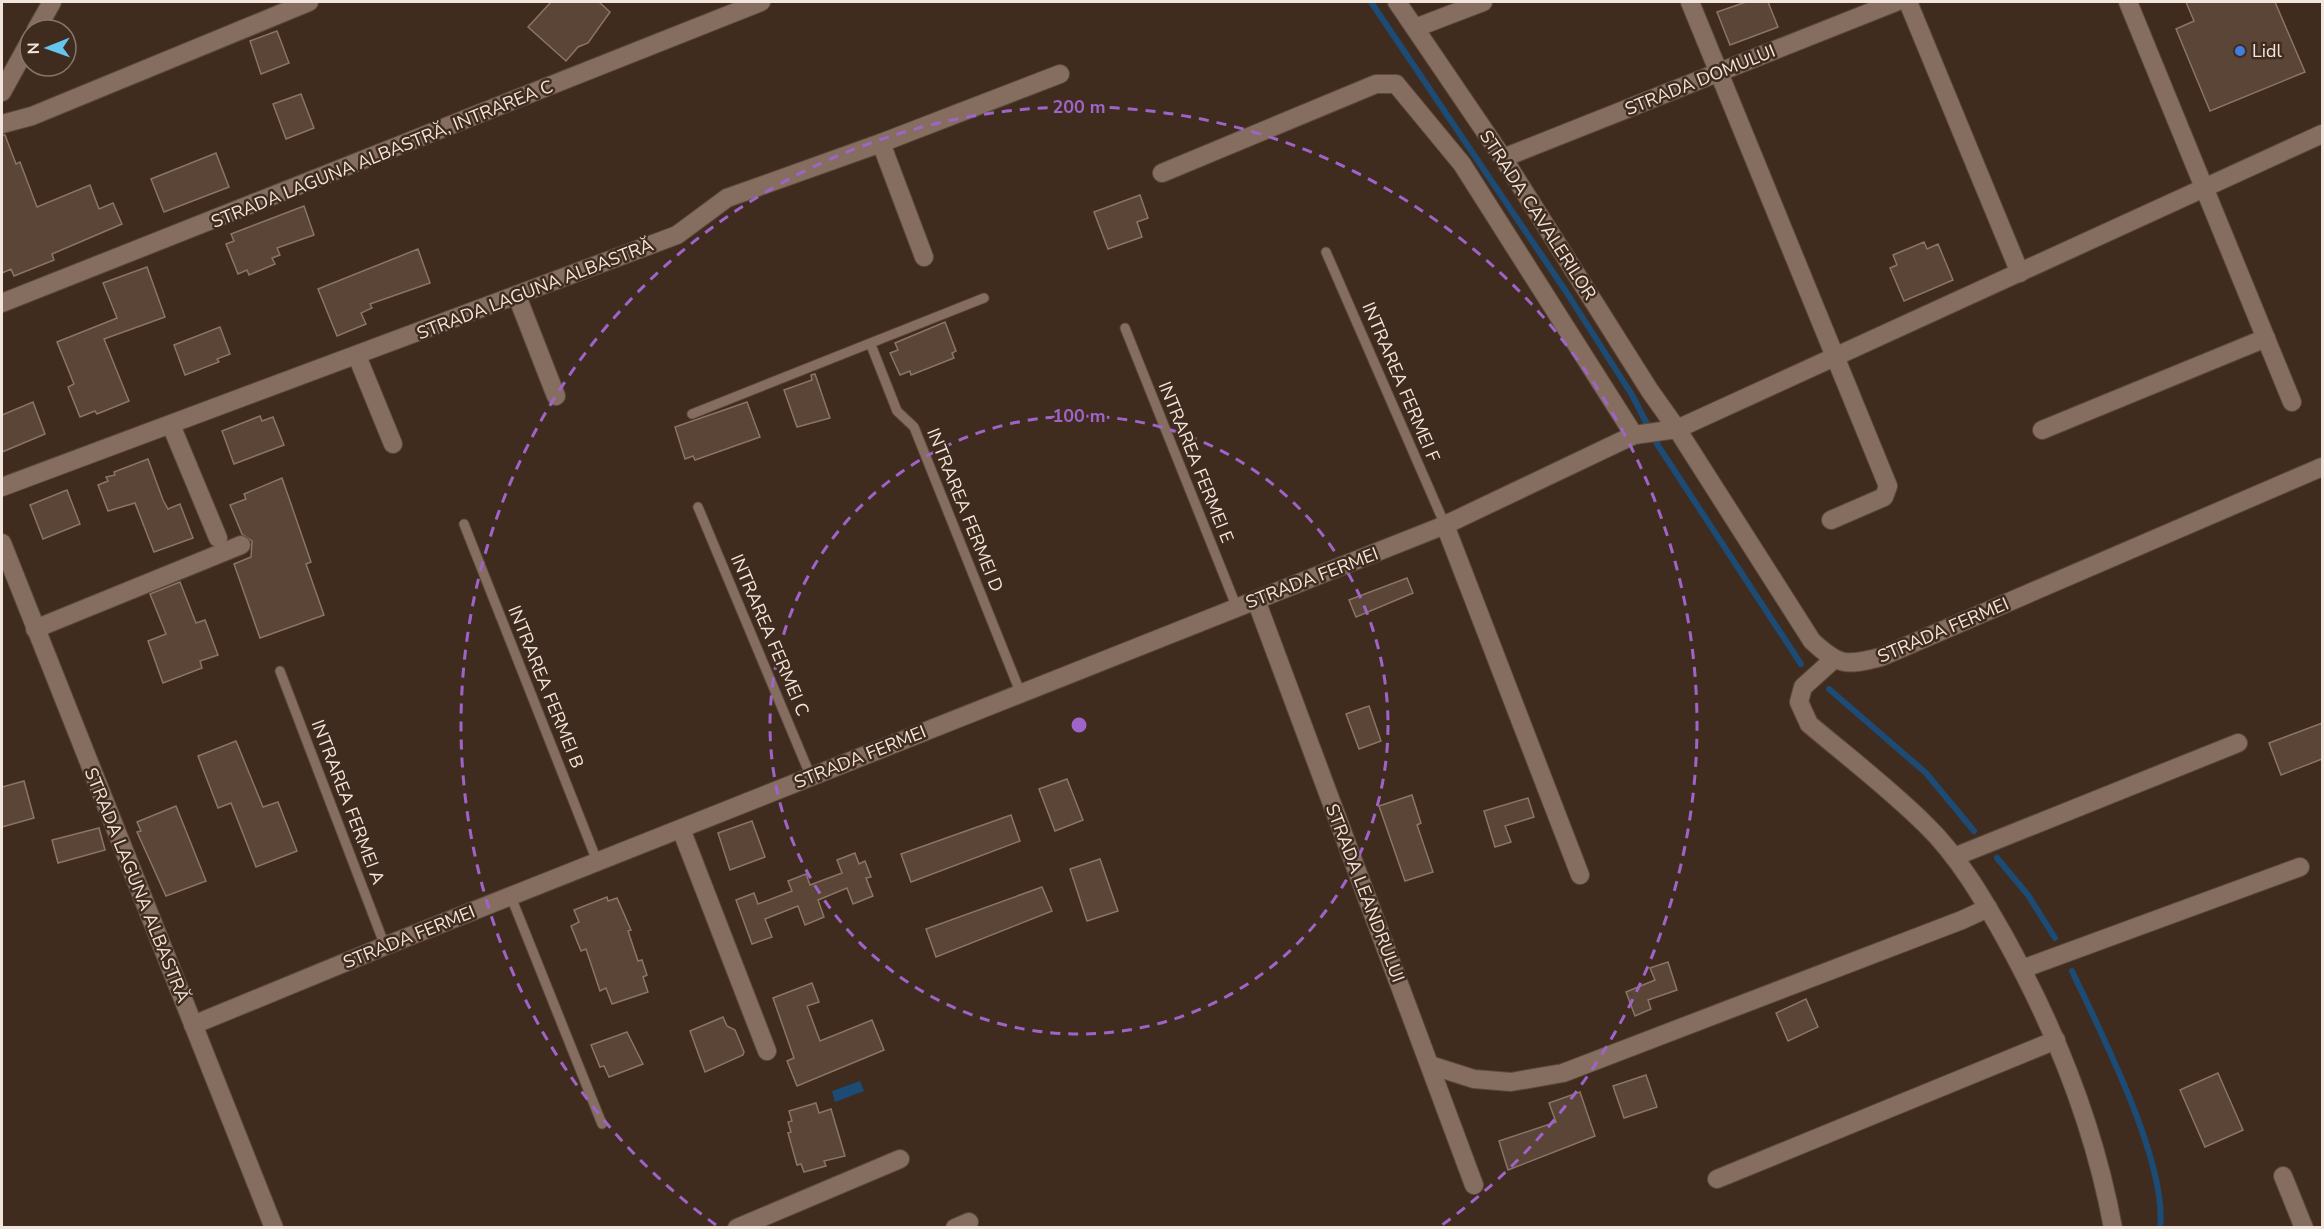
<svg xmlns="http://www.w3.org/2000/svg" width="2324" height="1229" font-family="'Nunito Sans',sans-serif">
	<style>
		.water { fill: #1c4b75 }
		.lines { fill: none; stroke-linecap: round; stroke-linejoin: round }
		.stream { stroke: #1c4b75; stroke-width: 6 }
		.building { fill: #5a4537; stroke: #8b7465; stroke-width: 1.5 }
		.service-casing { stroke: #5b4a3e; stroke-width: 11 }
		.minor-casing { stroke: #5b4a3e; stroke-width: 20 }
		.service { stroke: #856e5f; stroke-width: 9 }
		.minor { stroke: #856e5f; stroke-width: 18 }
		.ring { fill: none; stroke: #9f64c8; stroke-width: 3; stroke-dasharray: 10 8 }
		.shop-dot { fill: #3f7fe0; stroke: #402c1f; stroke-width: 2 }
		.labels { text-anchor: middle; stroke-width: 5; stroke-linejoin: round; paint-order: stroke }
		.poi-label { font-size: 18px; fill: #f2e5dc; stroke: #402c1f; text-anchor: start }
		.street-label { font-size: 18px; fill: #f2e5dc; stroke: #402c1f }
		.centre { fill: #9f64c8; stroke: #402c1f; stroke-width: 3 }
		.ring-label { font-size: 18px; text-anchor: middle; font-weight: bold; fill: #9f64c8; stroke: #402c1f; stroke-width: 5; stroke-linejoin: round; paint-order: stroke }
	</style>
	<rect width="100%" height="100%" fill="#402c1f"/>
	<polygon class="water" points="860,1081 864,1091 835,1102 832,1091"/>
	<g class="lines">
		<g class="stream">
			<polyline points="1371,2 1565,290 1632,395 1659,447 1801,664"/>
			<polyline points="1829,689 1926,773 1974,831"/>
			<polyline points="1997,858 2028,895 2055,938"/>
			<path d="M 2072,971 C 2100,1031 2168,1163 2160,1228"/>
		</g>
	</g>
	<g class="building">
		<polygon points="551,2 599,2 610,12 588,43 578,47 566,61 528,27"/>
		<polygon points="1746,2 1768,2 1778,27 1730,45 1717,12"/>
		<polygon points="2186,2 2275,2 2305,72 2210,111 2176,29 2194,21"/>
		<polygon points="277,31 289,63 261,74 250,41"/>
		<polygon points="301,94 314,128 286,139 273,104"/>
		<polygon points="2,135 5,135 16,164 20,162 37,207 90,185 99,209 113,203 122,224 52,254 54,260 14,276 11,269 2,273"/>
		<polygon points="216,153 229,187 164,212 151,179"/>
		<polygon points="1140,195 1148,218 1137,222 1142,237 1108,249 1094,212"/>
		<polygon points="304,206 314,235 277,248 280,255 272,258 275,264 249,275 247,270 238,274 226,244 234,241 231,234"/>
		<polygon points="1924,242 1927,249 1938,244 1953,280 1904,301 1890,268 1897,265 1893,255"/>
		<polygon points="418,249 430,283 370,304 372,308 361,313 366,324 337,336 318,289"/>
		<polygon points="147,267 165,317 104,339 129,401 97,414 95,411 80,417 68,387 74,384 57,342 117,318 103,283"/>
		<polygon points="945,322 956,351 952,353 954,358 911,375 910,371 900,375 890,353 898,350 895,343"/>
		<polygon points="220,327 230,354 217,359 219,362 185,375 174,345"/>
		<polygon points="815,374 830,418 797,427 784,390 812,380 811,375"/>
		<polygon points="33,402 45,434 2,452 2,415"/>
		<polygon points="747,402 760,437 695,460 693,456 685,459 675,427"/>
		<polygon points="260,416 262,421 273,417 284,445 234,464 222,431"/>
		<polygon points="148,459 163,500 168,509 180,504 193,538 154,552 135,503 108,511 98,485 108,481 106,477 115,475 114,472"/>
		<polygon points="282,478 311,562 306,564 324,615 260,638 234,564 251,557 252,541 242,534 230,505 246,499 244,494"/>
		<polygon points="67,490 80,524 43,539 30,505"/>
		<polygon points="1407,578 1413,593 1356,617 1349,600"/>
		<polygon points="180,582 196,623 205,620 218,655 200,661 202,668 163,683 148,641 166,634 150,594"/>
		<polygon points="1369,706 1381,741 1359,749 1346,714"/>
		<polygon points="2322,723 2322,759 2281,775 2269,743"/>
		<polygon points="236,741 263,807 278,802 297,851 256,867 231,803 218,808 198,756"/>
		<polygon points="1067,779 1083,820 1055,831 1039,789"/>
		<polygon points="24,781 34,818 2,827 2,787"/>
		<polygon points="1412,795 1421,823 1417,825 1433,872 1405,881 1379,806"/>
		<polygon points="1528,798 1534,817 1505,826 1511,842 1495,847 1484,811"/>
		<polygon points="176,806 206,881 166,896 137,832 141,831 137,822"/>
		<polygon points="1011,815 1020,841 911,882 901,854"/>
		<polygon points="752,821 765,857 730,870 718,833"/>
		<polygon points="99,828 105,850 58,863 52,840"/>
		<polygon points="855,853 859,864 865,861 871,877 866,878 873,896 853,904 847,888 818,900 824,917 805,925 798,906 765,919 772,937 752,944 736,900 754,893 758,904 792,891 788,881 806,874 810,885 842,873 837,860"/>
		<polygon points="1100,859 1118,911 1087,921 1070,869"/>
		<polygon points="1042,887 1052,911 936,957 926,929"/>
		<polygon points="607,897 608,901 617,898 631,930 628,931 638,961 642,960 647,975 643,977 648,992 612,1004 606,988 600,991 586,949 581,951 571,926 579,922 574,910"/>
		<polygon points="1668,962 1677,990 1648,1000 1651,1009 1635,1016 1626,992 1655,980 1650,968"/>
		<polygon points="812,983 819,1002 807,1006 820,1041 872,1020 884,1050 797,1086 787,1061 794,1058 773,998"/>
		<polygon points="1806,999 1818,1027 1788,1041 1776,1013"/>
		<polygon points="723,1017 727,1026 735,1030 744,1052 743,1055 705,1072 690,1031"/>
		<polygon points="627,1032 643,1064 609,1077 604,1066 600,1067 591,1045"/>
		<polygon points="2218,1073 2243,1130 2205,1147 2180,1090"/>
		<polygon points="1646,1075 1657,1107 1624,1118 1613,1086"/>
		<polygon points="1580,1092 1595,1136 1508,1170 1499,1141 1556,1122 1549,1103"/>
		<polygon points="816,1103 819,1113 831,1109 845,1156 824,1161 826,1166 804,1172 801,1164 797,1165 788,1133 791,1132 788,1122 792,1121 789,1111"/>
	</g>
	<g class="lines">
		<defs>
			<g id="service">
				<polyline points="1326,252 1445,525"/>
				<polyline points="1125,328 1237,608"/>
				<polyline points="871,345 897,411 914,427 1021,694"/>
				<polyline points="692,414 984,298"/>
				<polyline points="698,507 811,777"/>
				<polyline points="464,524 597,861"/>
				<polyline points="280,671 385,946"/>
				<polyline points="511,897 602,1124"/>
			</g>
			<g id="minor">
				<polyline points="1397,2 1503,158 1650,391 1677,429 2322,134"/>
				<polyline points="1690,2 1888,486 1884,497 1831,520"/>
				<polyline points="1908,2 2020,273"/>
				<polyline points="2128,2 2292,402"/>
				<polyline points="1415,28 1483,2"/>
				<polyline points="36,30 52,2"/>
				<polyline points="2,92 30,41"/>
				<polyline points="2,124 32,116 309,2"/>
				<polyline points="881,143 924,257"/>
				<polyline points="1503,158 1896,2"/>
				<polyline points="1162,173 1376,84 1396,84 1462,164 1634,435"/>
				<polyline points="517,296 556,396"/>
				<polyline points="2,303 761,2"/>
				<polyline points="357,356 393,444"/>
				<polyline points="171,425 218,538"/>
				<polyline points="2042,430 2266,338"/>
				<polyline points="2,487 677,235 727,198 881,143 1060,74"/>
				<polyline points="1445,525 1580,875"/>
				<polyline points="2,543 274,1228"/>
				<polyline points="1256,600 1474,1185"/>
				<polyline points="35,629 241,545"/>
				<path d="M 1833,660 L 1803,687 L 1799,702 L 1809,724 C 1848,757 1890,789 1926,825 C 1958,856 1982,897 2004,936 C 2055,1028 2094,1124 2113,1228"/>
				<polyline points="681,829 767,1051"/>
				<polyline points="1954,857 2238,743"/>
				<polyline points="2022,969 2300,867"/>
				<path d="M 193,1025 L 385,946 L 1445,525 L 1634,435 L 1677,429 L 1812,641 C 1839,666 1846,666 1881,657 L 2322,467"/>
				<polyline points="1430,1065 1474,1079 1511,1082 1563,1073 1962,920 1988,908"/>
				<polyline points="2283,1176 2304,1228"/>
				<polyline points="1717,1179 2056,1040"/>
				<polyline points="737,1228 900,1159"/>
				<polyline points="955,1228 969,1222"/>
			</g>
		</defs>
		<use href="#service" class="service-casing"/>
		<use href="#minor" class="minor-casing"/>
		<use href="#service" class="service"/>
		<use href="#minor" class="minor"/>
	</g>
	<g class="ring">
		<circle cx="1079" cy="725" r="309"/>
		<path d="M716 1225A618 618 0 1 1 1442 1225"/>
	</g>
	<circle class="shop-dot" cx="2240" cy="51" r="6"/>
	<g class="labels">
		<g class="poi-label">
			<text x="2252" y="57">Lidl</text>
		</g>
		<g class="street-label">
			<text transform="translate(1700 80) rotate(-22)" y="6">STRADA DOMULUI</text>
			<text transform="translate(382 154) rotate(-22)" y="6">STRADA LAGUNA ALBASTRĂ, INTRAREA C</text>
			<text transform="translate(1538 215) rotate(57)" y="6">STRADA CAVALERILOR</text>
			<text transform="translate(535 289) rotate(-21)" y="6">STRADA LAGUNA ALBASTRĂ</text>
			<text transform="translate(1401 382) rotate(67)" y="6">INTRAREA FERMEI F</text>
			<text transform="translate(1196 462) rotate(68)" y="6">INTRAREA FERMEI E</text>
			<text transform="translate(965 510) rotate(68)" y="6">INTRAREA FERMEI D</text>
			<text transform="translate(1312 578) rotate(-21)" y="6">STRADA FERMEI</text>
			<text transform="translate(1943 630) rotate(-23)" y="6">STRADA FERMEI</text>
			<text transform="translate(770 635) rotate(67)" y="6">INTRAREA FERMEI C</text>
			<text transform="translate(546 687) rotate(68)" y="6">INTRAREA FERMEI B</text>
			<text transform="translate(860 757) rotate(-22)" y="6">STRADA FERMEI</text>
			<text transform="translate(348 802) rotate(69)" y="6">INTRAREA FERMEI A</text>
			<text transform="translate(137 885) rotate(68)" y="6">STRADA LAGUNA ALBASTRĂ</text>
			<text transform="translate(1365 893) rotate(69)" y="6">STRADA LEANDRULUI</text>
			<text transform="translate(409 937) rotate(-22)" y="6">STRADA FERMEI</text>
		</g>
	</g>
	<circle cx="1079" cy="725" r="9" class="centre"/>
	<g class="ring-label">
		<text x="1079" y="113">200 m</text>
		<text x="1079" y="422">100 m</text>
	</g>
	<rect width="2324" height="1229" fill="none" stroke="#f2e5dc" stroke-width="6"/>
	<g transform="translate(48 48) rotate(269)"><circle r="28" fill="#402c1f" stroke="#87766b" stroke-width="1.5"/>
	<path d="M0-4.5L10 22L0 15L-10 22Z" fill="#65c5ee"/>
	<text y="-9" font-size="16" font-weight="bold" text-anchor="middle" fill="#f2e5dc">N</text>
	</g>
</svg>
